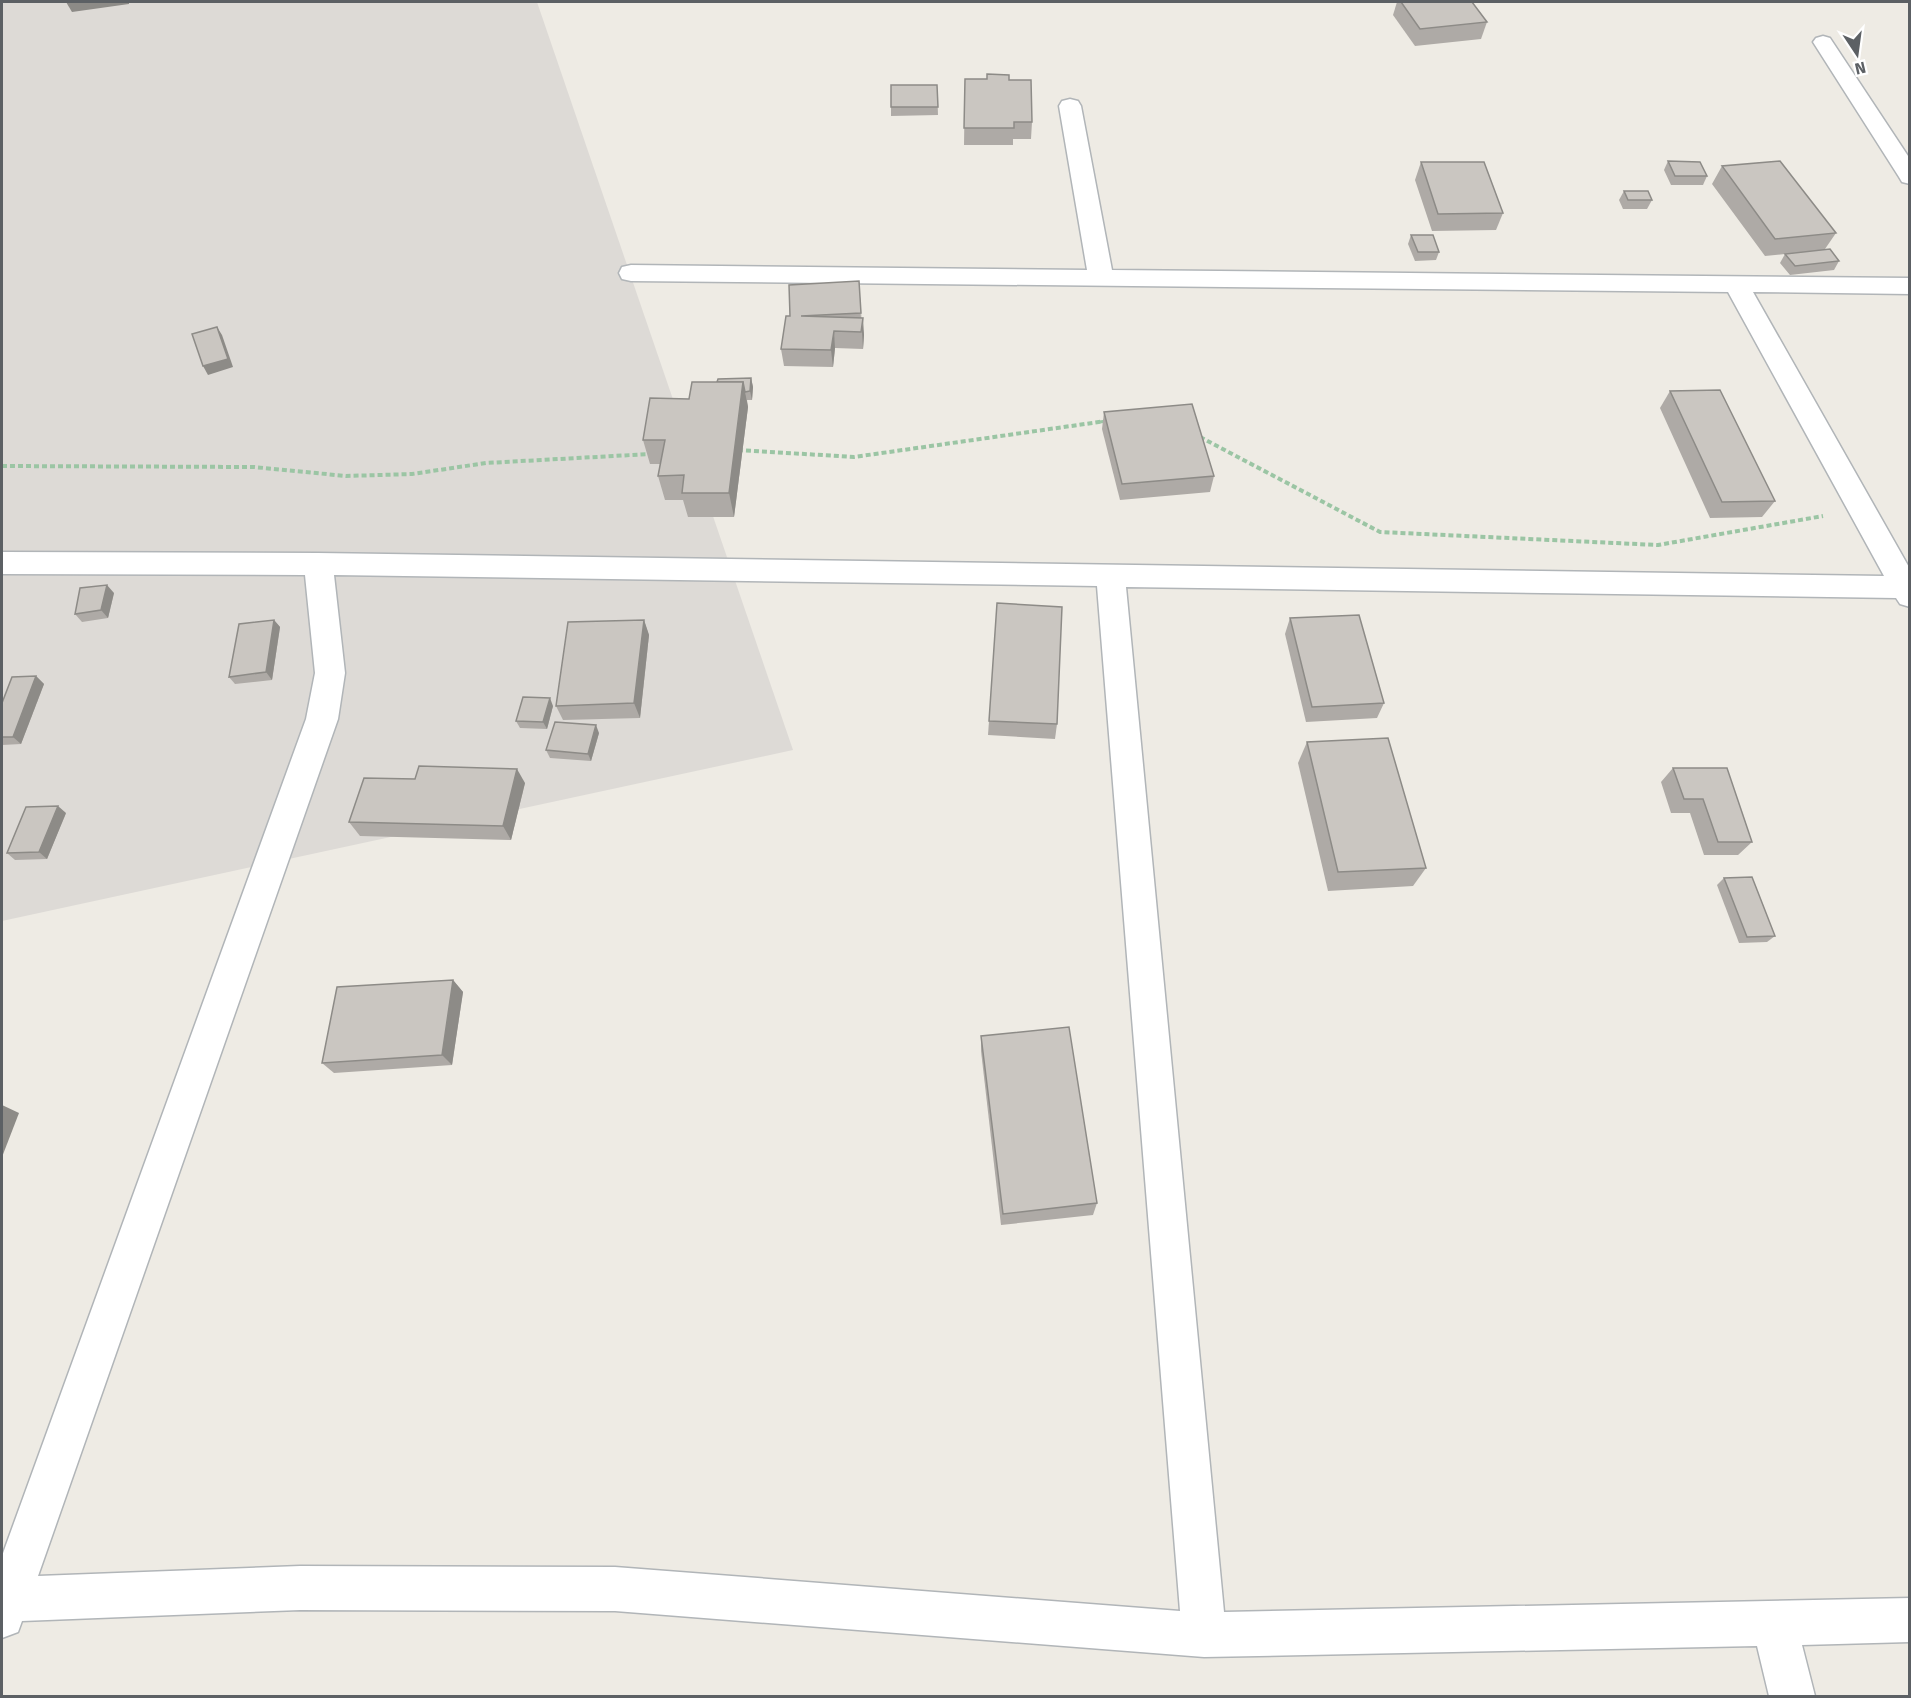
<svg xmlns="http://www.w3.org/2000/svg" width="1911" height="1698" font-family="'Fira Sans',sans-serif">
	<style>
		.industrial { fill: #dddad6 }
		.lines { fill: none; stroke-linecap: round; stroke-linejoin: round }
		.minor-casing { stroke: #b1b5b8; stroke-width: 3 }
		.path-far1 { stroke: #9bc5a4; stroke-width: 3; stroke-dasharray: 4.5 2; stroke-linecap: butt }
		.path { stroke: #9bc5a4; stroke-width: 4; stroke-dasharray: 5 3; stroke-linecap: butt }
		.minor { fill: #fff; fill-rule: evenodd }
		.wall { fill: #aeaaa6 }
		.shaded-wall { fill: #8d8b87 }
		.building { fill: #cac6c1; stroke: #8d8b87; stroke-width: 1.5 }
	</style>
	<rect width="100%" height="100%" fill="#eeebe4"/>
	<polygon class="industrial" points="2,2 537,2 793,750 2,921"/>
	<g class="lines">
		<defs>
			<g id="minor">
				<polygon points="1823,36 1830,38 1910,159 1910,184 1902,182 1899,177 1813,42 1816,38"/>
				<path d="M 1070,99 L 1078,101 L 1081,106 L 1112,270 L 1910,278 L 1910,294 L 1753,292 L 1910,569 L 1910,607 L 1900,604 L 1896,598 L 1126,587 L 1224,1612 L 1910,1598 L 1910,1642 L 1802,1645 L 1815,1696 L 1769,1696 L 1757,1646 L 1204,1657 L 615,1611 L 300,1610 L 22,1621 L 18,1632 L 2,1638 L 2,1556 L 306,719 L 315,673 L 305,575 L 2,574 L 2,552 L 318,553 L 1884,576 L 1728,292 L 631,281 L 622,279 L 619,273 L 622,267 L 631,265 L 1087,270 L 1059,106 L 1062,101 ZM 334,575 L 1097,586 L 1180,1611 L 615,1567 L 300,1566 L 38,1576 L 338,719 L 345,673 Z"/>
			</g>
		</defs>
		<use href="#minor" class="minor-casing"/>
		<polyline class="path-far1" points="1100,422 1106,421"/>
		<g class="path">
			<polyline points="1200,437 1380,532 1658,545 1823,516"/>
			<polyline points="738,450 854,457 1106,421"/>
			<polyline points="2,466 254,467 346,476 412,474 486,463 650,454"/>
		</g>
		<use href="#minor" class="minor"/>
	</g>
	<g class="wall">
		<polygon points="1397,2 1472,2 1487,22 1481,39 1415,46 1393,15"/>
		<polygon points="965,79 1009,80 1032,122 1031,139 1013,139 1013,145 964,145"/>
		<polygon points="891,85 937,85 938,115 891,116"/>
		<polygon points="1668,161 1707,176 1703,185 1671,185 1664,170"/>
		<polygon points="1421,162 1503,213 1496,230 1432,231 1415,180"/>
		<polygon points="1722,166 1836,233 1825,249 1839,261 1834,270 1790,275 1780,263 1785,254 1765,256 1712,184"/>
		<polygon points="1624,191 1652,200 1647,209 1623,209 1619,200"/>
		<polygon points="1411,235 1439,252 1436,260 1415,261 1408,244"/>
		<polygon points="859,281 861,318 864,335 863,349 835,348 833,367 784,366 781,349 790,316"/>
		<polygon points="751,378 753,387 752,400 747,400 748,407 734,517 688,517 683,500 665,500 658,476 660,464 650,464 643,440 689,399 717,382"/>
		<polygon points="1670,391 1775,501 1762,517 1710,518 1660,408"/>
		<polygon points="1104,412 1214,476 1210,492 1120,500 1102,429"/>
		<polygon points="114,593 108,618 82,622 75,614"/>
		<polygon points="1290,618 1384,703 1377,718 1306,722 1285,634"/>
		<polygon points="274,620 280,627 272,680 235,684 229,677"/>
		<polygon points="644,620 649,635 640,718 563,720 556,706"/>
		<polygon points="36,676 44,684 21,744 2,745 2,703"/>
		<polygon points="553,706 547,729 520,728 516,721"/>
		<polygon points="989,721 1057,724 1055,739 988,735"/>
		<polygon points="599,733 591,761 550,758 546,750"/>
		<polygon points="1307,742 1426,868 1413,886 1328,891 1298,763"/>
		<polygon points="1673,768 1752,842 1738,855 1704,855 1690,813 1671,813 1661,782"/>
		<polygon points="415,779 525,783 511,840 360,836 349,822"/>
		<polygon points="66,813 47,859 15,860 7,853"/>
		<polygon points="1724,878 1775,936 1767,942 1739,943 1717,885"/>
		<polygon points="453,980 463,992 452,1065 334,1073 322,1063"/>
		<polygon points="981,1036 1097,1203 1093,1215 1001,1225 981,1051"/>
	</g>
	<g class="shaded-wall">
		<polygon points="66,2 129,2 129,4 72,12"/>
		<polygon points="859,281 862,328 863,318 864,335 863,349"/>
		<polygon points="217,327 222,335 233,367 208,375 203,366"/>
		<polygon points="834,331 835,348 833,367 831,350"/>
		<polygon points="751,378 753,387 752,400 750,391"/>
		<polygon points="743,382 748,407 734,517 729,493"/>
		<polygon points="107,585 114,593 108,618 101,610"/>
		<polygon points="274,620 280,627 272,680 266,672"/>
		<polygon points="644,620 649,635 640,718 634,703"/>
		<polygon points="36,676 44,684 21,744 13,737"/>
		<polygon points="550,698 553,706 547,729 543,722"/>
		<polygon points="596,725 599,733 591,761 588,754"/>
		<polygon points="517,769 525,783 511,840 503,826"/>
		<polygon points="58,806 66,813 47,859 39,852"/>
		<polygon points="453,980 463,992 452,1065 442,1055"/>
		<polygon points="2,1105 19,1113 2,1157"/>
	</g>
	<g class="building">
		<polygon points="1401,2 1472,2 1487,22 1420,29"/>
		<polygon points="987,74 1009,75 1009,80 1031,80 1032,122 1014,122 1014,128 964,128 965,79 987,79"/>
		<polygon points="891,85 937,85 938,107 891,107"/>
		<polygon points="1668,161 1700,162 1707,176 1675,176"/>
		<polygon points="1780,161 1836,233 1775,239 1722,166"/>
		<polygon points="1421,162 1484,162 1503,213 1438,214"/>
		<polygon points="1624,191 1648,191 1652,200 1628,200"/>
		<polygon points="1411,235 1433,235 1439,252 1418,252"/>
		<polygon points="1830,249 1839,261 1795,266 1785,254"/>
		<polygon points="859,281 861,313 801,316 863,318 861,332 834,331 831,350 781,349 786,316 790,316 789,285"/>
		<polygon points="217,327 228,359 203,366 192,334"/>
		<polygon points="751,378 750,391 745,392 743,382 717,382 718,379"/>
		<polygon points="692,382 743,382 729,493 682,493 684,475 658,476 665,440 643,440 650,398 689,399"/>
		<polygon points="1720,390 1775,501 1722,502 1670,391"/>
		<polygon points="1192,404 1214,476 1122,484 1104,412"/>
		<polygon points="107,585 101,610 75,614 80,588"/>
		<polygon points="997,603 1062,607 1057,724 989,721"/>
		<polygon points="1359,615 1384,703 1312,707 1290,618"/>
		<polygon points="274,620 266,672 229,677 239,624"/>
		<polygon points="644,620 634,703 556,706 568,622"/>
		<polygon points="36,676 13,737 2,737 2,703 12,677"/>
		<polygon points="523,697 550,698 543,722 516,721"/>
		<polygon points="555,722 596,725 588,754 546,750"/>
		<polygon points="1388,738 1426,868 1338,872 1307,742"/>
		<polygon points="419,766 517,769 503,826 349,822 364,778 415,779"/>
		<polygon points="1673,768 1727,768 1752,842 1718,842 1703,799 1684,799"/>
		<polygon points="58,806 39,852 7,853 26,807"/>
		<polygon points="1752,877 1775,936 1747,937 1724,878"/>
		<polygon points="453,980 442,1055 322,1063 337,987"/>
		<polygon points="1069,1027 1097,1203 1003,1214 981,1036"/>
	</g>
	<rect width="1911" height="1698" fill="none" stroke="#5c6064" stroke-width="6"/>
	<g transform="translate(1857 54) rotate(167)" stroke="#ffffff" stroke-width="4.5" paint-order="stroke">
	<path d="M0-4.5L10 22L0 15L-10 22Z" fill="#5c6064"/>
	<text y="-9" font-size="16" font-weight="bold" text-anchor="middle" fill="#5c6064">N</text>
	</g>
</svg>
